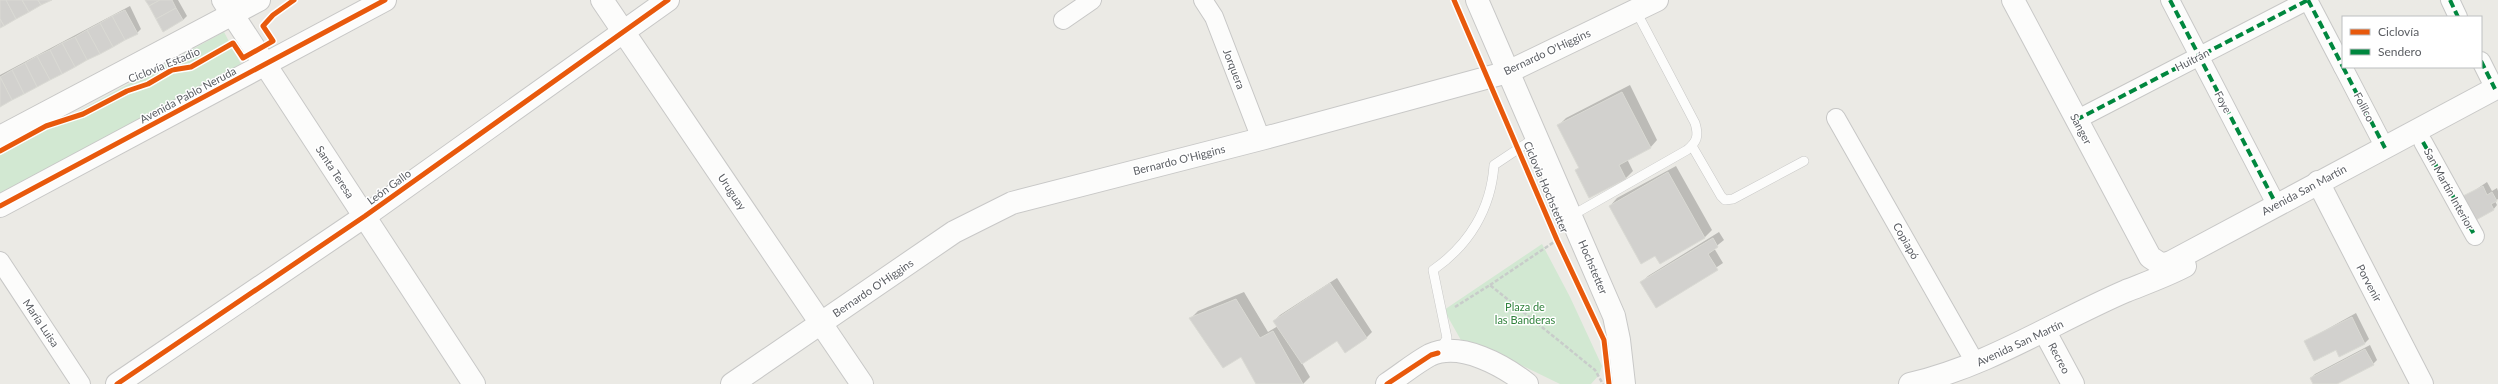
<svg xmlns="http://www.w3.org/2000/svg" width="2498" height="384" font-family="Lato,sans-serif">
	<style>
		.green { fill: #d2e8d2 }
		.shadow { fill: #0003 }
		.building { fill: #d2d1ce; stroke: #dadad4 }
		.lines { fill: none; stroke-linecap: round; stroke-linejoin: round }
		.service-casing { stroke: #c7c7c6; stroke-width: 10 }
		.minor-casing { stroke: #c7c7c6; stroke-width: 20 }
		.tertiary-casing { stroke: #c7c7c6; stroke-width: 24 }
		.secondary-casing { stroke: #c8c8c7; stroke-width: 24 }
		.path { stroke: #c8ccca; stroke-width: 2.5; stroke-dasharray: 4 2; stroke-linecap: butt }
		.service { stroke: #fcfcfb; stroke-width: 9 }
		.minor { stroke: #fcfcfb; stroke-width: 18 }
		.tertiary { stroke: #fcfcfb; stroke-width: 22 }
		.secondary { stroke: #fcfcfb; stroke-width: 22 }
		.quiet { stroke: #00873e; stroke-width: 4; stroke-dasharray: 8 4; stroke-linecap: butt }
		.cycleway-casing { stroke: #fff; stroke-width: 8 }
		.cycleway { stroke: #e8590c; stroke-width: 5 }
		.labels { text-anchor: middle; stroke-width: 3; stroke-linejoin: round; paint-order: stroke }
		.street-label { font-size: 11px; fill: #5b5e63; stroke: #fff }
		.park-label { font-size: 11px; fill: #32833e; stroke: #fff }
	</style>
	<rect width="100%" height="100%" fill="#ebeae5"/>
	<g class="green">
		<polygon points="224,32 241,64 0,195 0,154"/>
		<polygon points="1542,244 1570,297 1602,366 1599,375 1591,384 1560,384 1494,352 1462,342 1444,310"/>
	</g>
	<g class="shadow">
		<polygon points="146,0 178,0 187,16 183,20"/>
		<polygon points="130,6 141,29 137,33 0,106 0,75"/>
		<polygon points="1630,85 1657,140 1650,148 1627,159 1633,171 1626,178 1590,197 1576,170 1580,167 1558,126 1566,118"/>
		<polygon points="1676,166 1712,230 1705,237 1660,262 1656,254 1610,206 1617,198"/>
		<polygon points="2487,182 2492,191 2497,188 2498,191 2498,199 2495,201 2497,205 2493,210 2465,197"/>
		<polygon points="1719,232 1724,240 1714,248 1723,263 1657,307 1642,282 1648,276"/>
		<polygon points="1337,278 1372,332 1366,338 1337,340 1302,363 1310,377 1303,384 1257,384 1241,356 1191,318 1198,311 1244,292 1268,332 1278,326 1274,321 1280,315"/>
		<polygon points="2356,313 2369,339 2365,343 2340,355 2336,348 2306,341"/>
		<polygon points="2370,345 2377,360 2373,364 2335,384 2314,384 2311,378 2315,374"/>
	</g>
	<g class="building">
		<polygon points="0,0 6,0 16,19 4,26 0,19"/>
		<polygon points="6,0 22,0 29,12 16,19"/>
		<polygon points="22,0 38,0 41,5 29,12"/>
		<polygon points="38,0 52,0 41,5"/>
		<polygon points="145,0 160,0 149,6"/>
		<polygon points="160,0 172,0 176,8 156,19 149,6"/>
		<polygon points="176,8 183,20 163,32 156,19"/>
		<polygon points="125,10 138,34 125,40 112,16"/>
		<polygon points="112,16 125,40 113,47 100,23"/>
		<polygon points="0,19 4,26 0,28"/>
		<polygon points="100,23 113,47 100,54 87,30"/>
		<polygon points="87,30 100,54 87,60 75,37"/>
		<polygon points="75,37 87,60 75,67 62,43"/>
		<polygon points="62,43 75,67 62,74 50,50"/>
		<polygon points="50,50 62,74 50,80 37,56"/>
		<polygon points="37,56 50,80 37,87 25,63"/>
		<polygon points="25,63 37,87 24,94 12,70"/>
		<polygon points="12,70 24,94 12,100 0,77"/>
		<polygon points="0,77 12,100 0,107"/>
		<polygon points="1622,92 1651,148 1619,165 1626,179 1589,198 1575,170 1579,168 1557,125"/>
		<polygon points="1668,172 1705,238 1660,264 1655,256 1641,264 1609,206"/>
		<polygon points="2483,186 2487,195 2492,192 2497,201 2491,204 2494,210 2476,220 2463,196"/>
		<polygon points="1713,238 1718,247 1708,254 1718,270 1656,308 1640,282"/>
		<polygon points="1330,283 1367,338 1345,353 1337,341 1302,364 1273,321"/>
		<polygon points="1236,299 1260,338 1273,331 1303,384 1256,384 1241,357 1223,368 1189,318"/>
		<polygon points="2352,317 2365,344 2339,357 2336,350 2314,361 2304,341"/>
		<polygon points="2365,349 2374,365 2337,384 2313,384 2310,378"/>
	</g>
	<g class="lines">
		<defs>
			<g id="service">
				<polyline points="1692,146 1721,196 1725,200 1733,199 1804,161"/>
				<path d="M 1571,216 L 1687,150 C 1697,142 1699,136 1695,123 L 1636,11"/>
				<path d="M 1440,350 L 1447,338 L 1433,270 C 1469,245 1491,209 1494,165 L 1536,137"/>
			</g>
			<g id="minor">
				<polyline points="1203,0 1214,17 1261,139"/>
				<polyline points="2170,0 2276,204"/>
				<polyline points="2308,0 2343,67"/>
				<polyline points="2450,0 2458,17"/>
				<polyline points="1063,20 1092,0"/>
				<polyline points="2481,61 2495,89"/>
				<polyline points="2343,67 2385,148"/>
				<polyline points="1836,118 1976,364"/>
				<polyline points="2076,120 2308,0"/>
				<polyline points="2423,142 2475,236"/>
				<polyline points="0,261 81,384"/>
			</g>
			<g id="tertiary">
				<polyline points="0,137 259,0"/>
				<polyline points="2318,182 2422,384"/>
				<polyline points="0,206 385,0"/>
				<polyline points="2045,332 2073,384"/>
				<polyline points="117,384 365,216 668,0"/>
			</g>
			<g id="secondary">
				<polyline points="223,0 474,384"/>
				<polyline points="602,0 862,384"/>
				<polyline points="1477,0 1614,316 1619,340 1624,384"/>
				<polyline points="2013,0 2150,257 2162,265 2171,262 2498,87"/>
				<polyline points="732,384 954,232 1012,203 1261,139 1508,72 1657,0"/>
				<path d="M 1387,384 C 1401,375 1415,363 1430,355 C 1461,341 1504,366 1527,384"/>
				<path d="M 1910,384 C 1988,366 2054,322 2126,291 C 2146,283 2166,276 2185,266"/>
			</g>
		</defs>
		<use href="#service" class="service-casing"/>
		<use href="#minor" class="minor-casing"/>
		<use href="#tertiary" class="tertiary-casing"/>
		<use href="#secondary" class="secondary-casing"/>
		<g class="path">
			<polyline points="1490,285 1557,240"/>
			<polyline points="1455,307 1490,285 1595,370 1603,384"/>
		</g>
		<use href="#service" class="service"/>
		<use href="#minor" class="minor"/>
		<use href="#tertiary" class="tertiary"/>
		<use href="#secondary" class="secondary"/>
		<g class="quiet">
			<polyline points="2170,0 2276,204"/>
			<polyline points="2308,0 2343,67"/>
			<polyline points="2450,0 2458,17"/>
			<polyline points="2481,61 2495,89"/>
			<polyline points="2343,67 2385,148"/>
			<polyline points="2076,120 2308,0"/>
			<polyline points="2423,142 2475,236"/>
		</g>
		<defs>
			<g id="cycleway">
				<polyline points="1454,0 1557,240 1604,340 1609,384"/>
				<polyline points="0,151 46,126 83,114 127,91 148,84 172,70 191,67 233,43 243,58 273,41 263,26 273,15 294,0"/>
				<polyline points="0,206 385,0"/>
				<polyline points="117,384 365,216 668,0"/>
				<polyline points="1387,384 1431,355 1438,353"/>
			</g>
		</defs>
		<use href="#cycleway" class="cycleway-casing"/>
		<use href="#cycleway" class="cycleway"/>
	</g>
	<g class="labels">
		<g class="street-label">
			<text transform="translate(1547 52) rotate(-25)" y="4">Bernardo O'Higgins</text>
			<text transform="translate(2192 60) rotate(-27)" y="4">Huitrán</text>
			<text transform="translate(164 65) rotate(-22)" y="4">Ciclovía Estadio</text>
			<text transform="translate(1234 69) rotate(69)" y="4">Jorquera</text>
			<text transform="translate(188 95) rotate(-28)" y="4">Avenida Pablo Neruda</text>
			<text transform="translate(2223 102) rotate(62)" y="4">Foye</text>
			<text transform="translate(2364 107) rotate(62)" y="4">Folilco</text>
			<text transform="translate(2081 129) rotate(62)" y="4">Sanger</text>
			<text transform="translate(1179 160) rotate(-14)" y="4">Bernardo O'Higgins</text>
			<text transform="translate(335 172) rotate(57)" y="4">Santa Teresa</text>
			<text transform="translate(389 187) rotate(-36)" y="4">León Gallo</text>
			<text transform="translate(1546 187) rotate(67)" y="4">Ciclovia Hochstetter</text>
			<text transform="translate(2449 189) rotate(61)" y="4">San Martín Interior</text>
			<text transform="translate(2304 190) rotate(-28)" y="4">Avenida San Martín</text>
			<text transform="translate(732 192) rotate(56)" y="4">Uruguay</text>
			<text transform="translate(1906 241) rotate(60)" y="4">Copiapó</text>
			<text transform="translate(1593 267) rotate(67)" y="4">Hochstetter</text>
			<text transform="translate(2369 283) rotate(62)" y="4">Porvenir</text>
			<text transform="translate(873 288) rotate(-34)" y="4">Bernardo O'Higgins</text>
			<text transform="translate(41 323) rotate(56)" y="4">María Luisa</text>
			<text transform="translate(2020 343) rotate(-25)" y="4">Avenida San Martín</text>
			<text transform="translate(2059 358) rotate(62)" y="4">Recreo</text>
		</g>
		<g class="park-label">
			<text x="1525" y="311">Plaza de<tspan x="1525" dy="13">las Banderas</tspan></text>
		</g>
	</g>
	<rect x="2342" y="16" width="140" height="52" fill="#ffffff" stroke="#bdbfc1"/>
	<rect x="2350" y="29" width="20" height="6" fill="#e8590c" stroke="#bdbfc1"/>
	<text x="2378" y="36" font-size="12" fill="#5b5e63">Ciclovía</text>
	<rect x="2350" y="49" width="20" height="6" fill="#00873e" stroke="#bdbfc1"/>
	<text x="2378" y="56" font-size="12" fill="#5b5e63">Sendero</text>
</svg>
